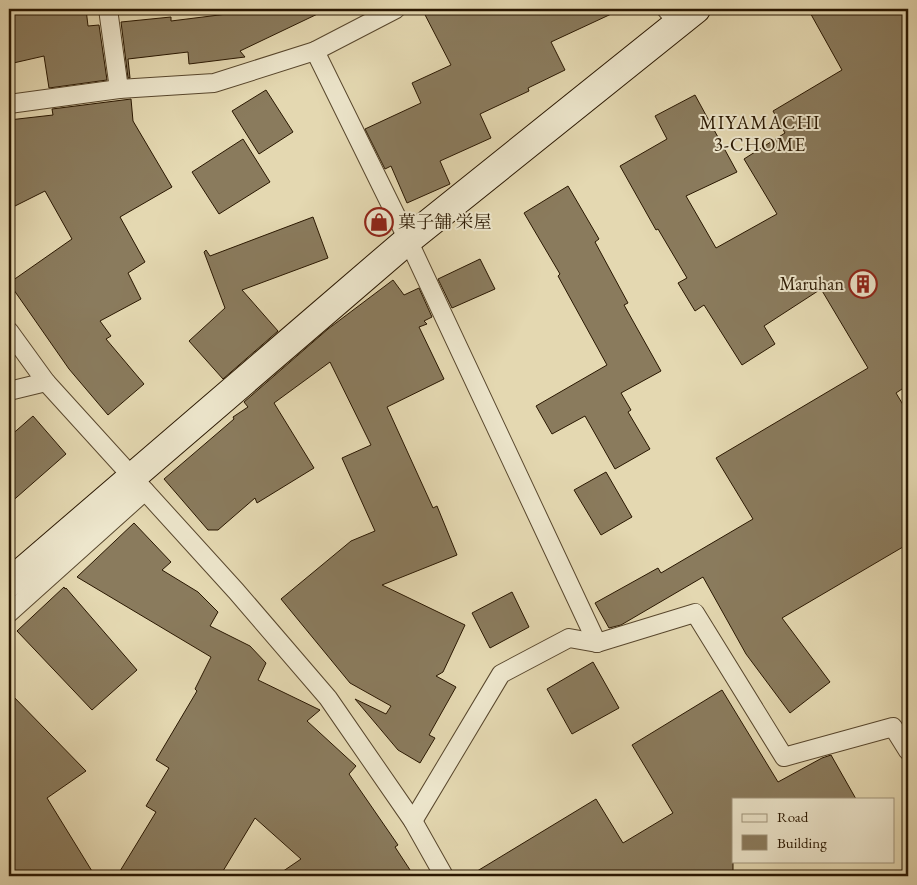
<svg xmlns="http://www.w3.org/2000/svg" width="917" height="885" font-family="'EB Garamond','Noto Serif JP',serif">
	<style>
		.building { fill: #8a7b5d; stroke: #291701 }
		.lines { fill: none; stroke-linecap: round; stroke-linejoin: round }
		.lane-casing { stroke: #58472d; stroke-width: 20 }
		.secondary-casing { stroke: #291701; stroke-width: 30 }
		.lane { stroke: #ede6cc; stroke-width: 18 }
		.secondary { stroke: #ede6cc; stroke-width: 28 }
		.labels { text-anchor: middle; stroke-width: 4; stroke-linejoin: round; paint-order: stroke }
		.poi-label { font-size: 18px; fill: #291701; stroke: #ede6cc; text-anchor: start }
		.neighbourhood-label { font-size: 19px; letter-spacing: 1px; fill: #291701; stroke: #ede6cc }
	</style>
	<rect width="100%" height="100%" fill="#e4d8b1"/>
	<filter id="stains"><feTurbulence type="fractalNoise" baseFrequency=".004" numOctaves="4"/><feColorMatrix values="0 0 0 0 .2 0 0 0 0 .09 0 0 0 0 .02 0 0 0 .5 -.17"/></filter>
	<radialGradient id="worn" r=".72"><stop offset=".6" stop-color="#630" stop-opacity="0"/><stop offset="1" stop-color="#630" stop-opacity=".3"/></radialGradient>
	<g class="building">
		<polygon points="9,9 86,9 88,26 99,25 107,80 49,88 44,56 9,64"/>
		<polygon points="250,9 328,9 240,51 245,57 189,64 188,52 128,59 130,78 128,78 121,22 171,17 171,21 251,11"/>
		<polygon points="422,9 622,9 551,42 565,70 528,88 529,91 480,114 491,138 440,161 450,184 407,203 391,166 385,169 365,129 421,103 412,83 451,65"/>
		<polygon points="808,9 908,9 908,385 896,393 908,413 908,544 782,618 830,682 790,713 746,654 703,577 621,625 609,628 595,603 658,568 661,573 753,519 716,458 868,368 821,289 764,326 775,344 742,365 704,305 695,311 678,283 687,278 658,229 656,230 620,166 667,139 655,116 695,95 737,172 686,196 716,248 777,214 744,159 785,133 773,111 842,70"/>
		<polygon points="266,90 293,132 259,154 232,111"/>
		<polygon points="131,99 133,121 172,187 120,217 145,262 128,273 141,299 100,321 111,336 106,339 144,384 108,415 69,369 9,283 72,239 45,191 9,209 9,120 53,115 52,109"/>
		<polygon points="243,139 270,182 219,214 192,172"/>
		<polygon points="568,186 599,239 595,242 628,303 624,305 661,371 621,393 631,410 628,412 650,449 615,469 585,416 552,434 536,406 607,365 558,276 560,274 524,213"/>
		<polygon points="313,217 328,258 242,290 278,331 223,379 189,341 225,308 204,252 206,250 210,256"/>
		<polygon points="480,259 495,289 452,308 438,279"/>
		<polygon points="393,280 404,295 419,288 432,317 424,321 427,324 419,327 444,379 387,407 433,508 437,506 457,555 382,585 465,625 443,672 436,676 456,687 429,735 435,738 420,763 398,750 355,699 386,714 391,706 350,683 281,599 351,541 375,531 342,458 371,445 330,362 274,403 314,468 257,503 255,498 218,530 208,530 164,479 234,419 233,417 248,407 244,402 328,329"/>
		<polygon points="33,416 66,454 9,504 9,437"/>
		<polygon points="606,472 632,517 601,535 574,490"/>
		<polygon points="134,523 171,562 162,570 198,592 218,612 210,626 250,646 266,663 258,680 320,710 307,721 356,766 349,774 398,845 395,847 414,876 276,876 301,859 255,818 220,876 117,876 156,812 146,806 169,768 156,760 197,691 195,689 211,657 77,577"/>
		<polygon points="64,587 65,589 66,588 137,670 92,710 17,631"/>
		<polygon points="512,592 529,627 490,648 472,613"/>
		<polygon points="593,662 619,708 572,734 547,689"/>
		<polygon points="722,690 778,782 822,758 831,755 856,799 733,799 733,876 469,876 596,799 623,843 673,813 632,745"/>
		<polygon points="9,692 86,771 47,798 95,876 9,876"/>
	</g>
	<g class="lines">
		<defs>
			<g id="lane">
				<polyline points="108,9 119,89"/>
				<polyline points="666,9 678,23"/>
				<polyline points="315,51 408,240 597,643"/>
				<polyline points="9,104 119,89 214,83 315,51 396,9"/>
				<polyline points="9,331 46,382 236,591 328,698 413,821 444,876"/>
				<polyline points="9,391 46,382"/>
				<polyline points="9,613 145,491"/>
				<polyline points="413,821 501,674 569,638 597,643 695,613 784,757 893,727 908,751"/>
			</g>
			<polyline id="secondary" points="9,583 408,240 696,9"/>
		</defs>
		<use href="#lane" class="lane-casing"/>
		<use href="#secondary" class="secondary-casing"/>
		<use href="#lane" class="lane"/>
		<use href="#secondary" class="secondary"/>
	</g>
	<defs>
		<symbol id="shop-ring" viewBox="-11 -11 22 22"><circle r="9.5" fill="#ede6cc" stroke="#8f2418" stroke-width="1.5"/><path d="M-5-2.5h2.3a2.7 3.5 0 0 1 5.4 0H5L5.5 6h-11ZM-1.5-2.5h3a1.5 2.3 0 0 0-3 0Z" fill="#8f2418"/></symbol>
		<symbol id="building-ring" viewBox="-11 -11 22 22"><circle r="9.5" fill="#ede6cc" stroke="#8f2418" stroke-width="1.5"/><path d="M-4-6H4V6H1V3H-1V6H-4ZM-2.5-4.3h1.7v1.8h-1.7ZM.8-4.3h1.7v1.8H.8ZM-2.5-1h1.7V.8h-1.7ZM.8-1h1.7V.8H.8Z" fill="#8f2418"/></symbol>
	</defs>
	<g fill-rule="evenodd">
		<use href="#shop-ring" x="363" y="206" width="32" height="32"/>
		<use href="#building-ring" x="847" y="268" width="32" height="32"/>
	</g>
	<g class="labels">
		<g class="poi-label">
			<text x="398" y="228">菓子舗 栄屋</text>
			<text x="844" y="290" text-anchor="end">Maruhan</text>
		</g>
		<g class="neighbourhood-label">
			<text x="760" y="129">MIYAMACHI<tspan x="760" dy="22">3-CHOME</tspan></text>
		</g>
	</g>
	<rect width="917" height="885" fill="none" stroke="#e4d8b1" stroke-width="30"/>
	<rect x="10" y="10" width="897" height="865" fill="none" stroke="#291701" stroke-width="2.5"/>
	<rect x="15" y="15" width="887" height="855" fill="none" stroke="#291701"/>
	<rect x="732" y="798" width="162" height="65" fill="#ede6cc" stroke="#9f937b"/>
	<rect x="742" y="814" width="25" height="8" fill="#ede6cc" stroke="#9f937b"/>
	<text x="777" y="822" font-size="15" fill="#291701">Road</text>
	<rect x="742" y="835" width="25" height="15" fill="#8a7b5d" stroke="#9f937b"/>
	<text x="777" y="848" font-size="15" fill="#291701">Building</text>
	<rect width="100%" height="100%" filter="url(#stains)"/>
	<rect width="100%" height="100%" fill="url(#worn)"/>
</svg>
